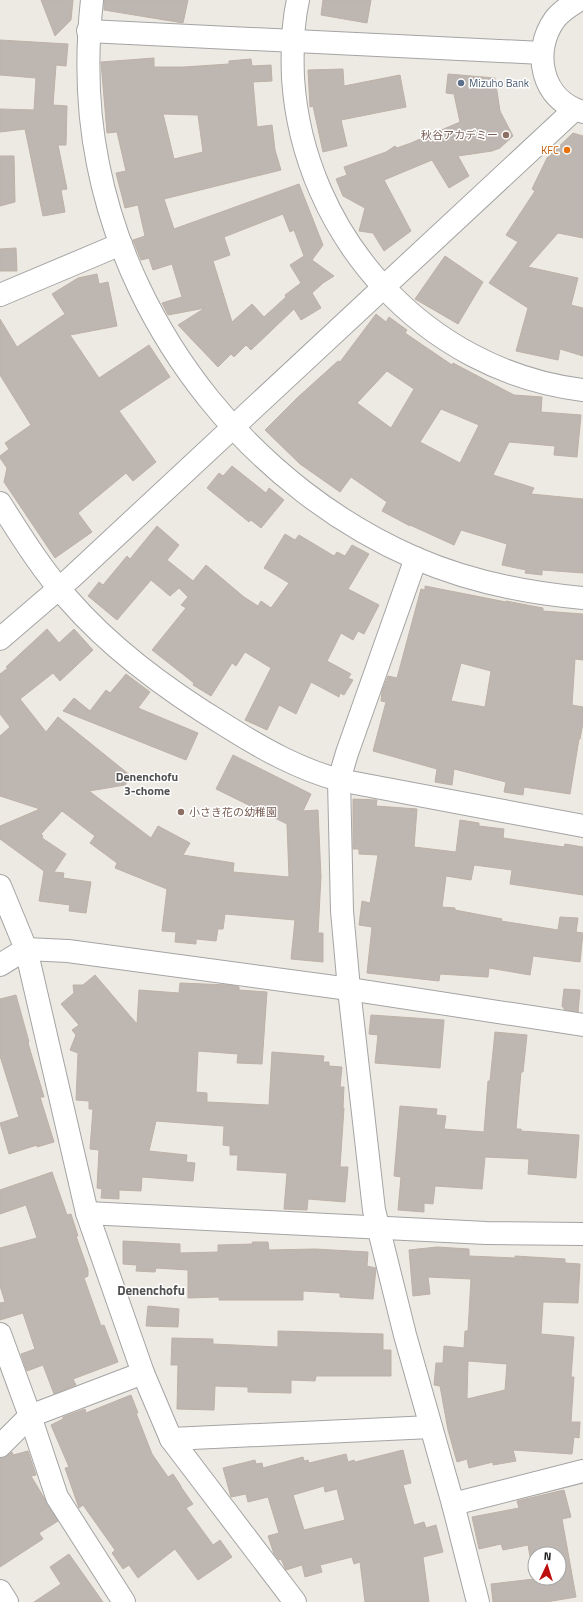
<svg xmlns="http://www.w3.org/2000/svg" width="583" height="1602" font-family="'Titillium Web','Noto Sans JP',sans-serif">
	<style>
		.building { fill: #beb6b0; stroke: #beb1a7; fill-rule: evenodd }
		.lines { fill: none; stroke-linecap: round; stroke-linejoin: round }
		.minor-casing { stroke: #a4a4a4; stroke-width: 24 }
		.minor { stroke: #fff; stroke-width: 22 }
		.service-dot { fill: #5c6f8a; stroke: #fff; stroke-width: 1.5 }
		.education-dot { fill: #8d6e63; stroke: #fff; stroke-width: 1.5 }
		.food-dot { fill: #e8710a; stroke: #fff; stroke-width: 1.5 }
		.labels { text-anchor: middle; stroke-width: 3; stroke-linejoin: round; paint-order: stroke }
		.service-label { font-size: 11px; fill: #4e5e75; stroke: #fff; text-anchor: start }
		.education-label { font-size: 11px; fill: #785e54; stroke: #fff; text-anchor: end }
		.food-label { font-size: 11px; fill: #c56008; stroke: #fff; text-anchor: end }
		.neighbourhood-label { font-size: 12px; font-weight: bold; fill: #505050; stroke: #fff }
		.quarter-label { font-size: 13px; font-weight: bold; fill: #505050; stroke: #fff }
	</style>
	<rect width="100%" height="100%" fill="#edeae3"/>
	<g class="building">
		<polygon points="41,0 73,0 71,20 55,36"/>
		<polygon points="104,0 188,0 183,23 104,10"/>
		<polygon points="323,0 371,0 367,23 321,15"/>
		<polygon points="0,40 68,44 66,66 56,65 53,105 67,106 66,145 58,145 67,189 61,190 65,212 43,216 25,129 0,132 0,109 34,110 36,78 0,75"/>
		<path d="M 154,58 L 154,67 L 184,67 L 229,64 L 229,61 L 251,59 L 252,66 L 271,65 L 272,81 L 253,82 L 257,127 L 272,125 L 275,150 L 281,170 L 164,199 L 174,229 L 299,184 L 323,245 L 312,260 L 334,276 L 323,283 L 312,293 L 321,308 L 301,320 L 294,309 L 251,350 L 246,345 L 234,357 L 231,354 L 218,367 L 178,325 L 205,308 L 168,315 L 162,303 L 182,297 L 172,264 L 153,270 L 149,258 L 141,260 L 133,240 L 145,236 L 138,205 L 125,208 L 116,173 L 126,171 L 117,132 L 107,133 L 101,62 ZM 163,114 L 198,115 L 203,152 L 174,159 ZM 283,214 L 290,232 L 294,230 L 304,256 L 290,265 L 301,283 L 285,295 L 286,297 L 264,317 L 252,304 L 232,322 L 213,261 L 230,255 L 224,237 Z"/>
		<polygon points="343,69 344,86 400,75 406,107 341,120 347,146 323,152 313,106 310,107 308,70"/>
		<polygon points="448,74 495,78 500,111 513,136 500,148 492,151 458,156 469,176 449,188 432,160 384,180 411,231 384,251 373,233 359,231 365,208 343,196 336,179 347,175 344,167 386,152 395,146 397,148 411,143 460,122 454,94 446,93"/>
		<polygon points="573,133 583,136 583,238 558,233 528,267 578,278 571,305 583,308 583,356 560,349 558,360 516,351 528,308 489,283 518,242 506,235 535,191 532,189 547,158"/>
		<polygon points="0,156 14,156 15,202 0,206"/>
		<polygon points="16,248 17,271 0,271 0,249"/>
		<polygon points="445,256 483,282 458,324 415,299"/>
		<polygon points="97,274 99,284 108,282 117,326 70,335 99,378 149,345 170,377 119,411 156,462 133,481 126,473 78,513 92,532 55,558 4,482 7,468 0,458 0,456 9,449 5,443 31,425 0,375 0,319 17,347 65,314 52,294 78,278"/>
		<path d="M 376,314 L 386,322 L 389,317 L 407,330 L 405,333 L 452,365 L 453,363 L 514,395 L 542,397 L 541,412 L 581,415 L 577,457 L 554,455 L 555,446 L 509,442 L 493,475 L 534,488 L 531,494 L 583,499 L 583,573 L 542,570 L 542,575 L 525,573 L 526,570 L 502,565 L 507,544 L 461,530 L 454,545 L 410,525 L 410,526 L 382,511 L 387,502 L 351,477 L 340,492 L 300,464 L 265,430 L 297,398 L 338,361 L 340,362 ZM 387,371 L 414,389 L 391,428 L 357,403 ZM 441,409 L 479,425 L 460,463 L 420,442 Z"/>
		<polygon points="232,466 266,493 269,488 284,500 261,528 251,520 249,522 207,488 219,473 223,476"/>
		<polygon points="157,526 179,545 167,560 193,581 206,565 244,597 258,606 261,601 271,608 289,583 264,568 285,534 295,540 299,535 334,556 337,552 345,556 352,545 369,554 348,589 379,605 364,634 358,631 353,640 341,633 327,661 351,674 348,678 353,680 344,695 340,693 339,697 311,682 296,714 279,705 267,730 245,720 271,668 245,652 236,666 232,663 211,696 193,685 194,683 152,650 186,608 181,605 188,597 179,588 170,596 151,580 117,620 88,596 99,582 103,585 127,556 130,559"/>
		<path d="M 425,586 L 506,602 L 506,601 L 543,608 L 543,611 L 583,614 L 583,660 L 575,659 L 572,705 L 583,707 L 583,723 L 580,739 L 579,739 L 570,794 L 524,787 L 523,795 L 504,792 L 506,782 L 454,769 L 452,785 L 435,782 L 437,769 L 373,751 L 386,702 L 381,701 L 382,691 L 388,676 L 397,678 L 421,589 L 425,590 ZM 461,663 L 491,671 L 485,707 L 451,701 Z"/>
		<polygon points="47,629 59,643 74,629 93,650 60,681 53,673 20,699 46,732 58,717 131,776 125,785 89,791 151,838 158,826 190,843 183,855 234,863 233,872 289,877 287,824 216,789 233,755 311,794 303,811 318,810 321,877 318,933 323,933 323,962 291,959 295,920 225,914 223,929 218,929 216,941 196,939 196,944 175,942 176,932 162,931 167,889 115,868 117,863 90,843 95,836 62,811 41,834 43,836 42,838 66,854 54,872 64,873 63,878 91,882 86,913 69,911 70,905 39,901 44,871 0,839 0,826 40,809 0,796 0,736 10,727 0,714 0,674 8,668 6,667"/>
		<polygon points="126,674 150,692 138,708 198,733 186,760 63,711 74,698 90,711 106,690 110,693"/>
		<polygon points="353,799 377,800 376,806 417,809 414,847 456,852 460,820 479,823 479,826 504,829 503,838 564,847 565,844 583,847 583,895 510,884 512,870 474,865 471,880 446,876 442,907 455,908 455,910 502,919 501,921 558,930 560,917 578,918 576,932 583,933 580,962 533,956 530,975 489,968 488,977 440,974 439,981 367,973 372,927 359,925 362,901 370,903 378,855 359,854 359,849 353,849"/>
		<polygon points="95,975 137,1024 139,990 179,993 180,983 229,985 239,987 239,990 267,992 262,1064 237,1063 238,1054 198,1051 196,1092 207,1093 207,1102 269,1105 272,1052 324,1056 323,1062 329,1062 329,1066 342,1067 340,1087 344,1087 343,1108 344,1108 340,1167 348,1167 345,1202 308,1199 307,1210 284,1209 287,1173 237,1170 238,1155 230,1155 230,1146 223,1145 224,1126 156,1121 149,1151 187,1155 186,1162 195,1163 193,1181 142,1177 141,1191 119,1190 119,1199 101,1198 102,1189 97,1188 99,1150 90,1149 93,1109 89,1109 89,1101 76,1100 78,1053 70,1050 76,1035 72,1030 79,1025 61,1004 74,993 73,985 83,985"/>
		<polygon points="564,989 580,990 578,1012 565,1010 562,1006"/>
		<polygon points="16,995 29,1042 28,1043 44,1097 40,1097 54,1142 37,1147 37,1145 9,1154 0,1123 19,1117 0,1056 0,999"/>
		<polygon points="371,1015 444,1020 440,1068 375,1063 378,1035 369,1034"/>
		<polygon points="495,1032 527,1035 523,1072 521,1072 516,1129 521,1129 521,1131 579,1135 576,1178 528,1174 529,1159 485,1157 482,1189 435,1186 433,1204 424,1203 424,1212 398,1210 401,1177 394,1176 400,1106 437,1109 436,1115 446,1116 444,1129 484,1132 488,1081 490,1081"/>
		<polygon points="52,1172 67,1215 71,1214 78,1236 76,1236 88,1270 88,1276 84,1278 101,1326 104,1325 118,1362 73,1379 76,1385 54,1394 43,1365 27,1371 25,1366 21,1354 35,1349 23,1313 0,1320 0,1303 5,1302 0,1286 0,1248 37,1238 26,1205 0,1214 0,1190"/>
		<polygon points="123,1241 180,1244 180,1253 218,1252 218,1245 253,1244 252,1242 268,1242 269,1250 315,1249 368,1252 367,1266 376,1268 373,1299 340,1297 340,1293 303,1291 303,1300 219,1300 219,1297 188,1298 188,1270 156,1268 155,1272 136,1271 137,1265 123,1264"/>
		<path d="M 437,1247 L 469,1249 L 469,1256 L 515,1258 L 515,1256 L 565,1259 L 565,1263 L 580,1264 L 578,1303 L 543,1302 L 541,1334 L 574,1337 L 571,1377 L 574,1377 L 571,1422 L 580,1422 L 579,1438 L 574,1437 L 572,1454 L 513,1450 L 516,1461 L 493,1465 L 493,1462 L 469,1468 L 467,1459 L 457,1462 L 448,1430 L 440,1386 L 434,1385 L 436,1363 L 443,1363 L 444,1346 L 464,1348 L 465,1331 L 468,1331 L 471,1279 L 428,1277 L 430,1294 L 413,1296 L 409,1250 ZM 468,1361 L 507,1364 L 505,1390 L 467,1399 Z"/>
		<polygon points="148,1306 179,1309 178,1327 146,1326"/>
		<polygon points="278,1331 383,1334 383,1350 391,1350 391,1376 316,1376 315,1381 291,1380 291,1393 248,1392 248,1387 215,1386 214,1410 177,1409 178,1365 171,1365 172,1338 213,1339 213,1344 278,1347"/>
		<polygon points="131,1395 138,1413 136,1413 152,1454 168,1477 173,1474 181,1486 181,1487 193,1504 186,1508 213,1545 220,1540 232,1557 198,1580 175,1549 138,1578 129,1565 123,1569 112,1553 115,1550 83,1505 79,1508 65,1468 69,1467 51,1425 63,1419 63,1417 85,1409 86,1413"/>
		<path d="M 403,1450 L 411,1483 L 403,1485 L 414,1525 L 424,1522 L 426,1528 L 436,1525 L 443,1552 L 423,1557 L 429,1602 L 365,1602 L 360,1562 L 354,1564 L 352,1557 L 320,1565 L 322,1572 L 305,1577 L 302,1565 L 286,1570 L 281,1559 L 279,1560 L 274,1554 L 268,1536 L 279,1533 L 268,1497 L 248,1502 L 246,1494 L 231,1497 L 223,1468 L 255,1460 L 256,1464 L 262,1463 L 263,1468 L 303,1457 L 304,1461 L 308,1460 L 309,1463 L 346,1454 L 348,1462 L 354,1460 L 355,1462 ZM 324,1486 L 325,1492 L 337,1489 L 345,1520 L 304,1530 L 293,1495 Z"/>
		<polygon points="28,1451 36,1475 31,1476 58,1521 39,1533 43,1539 0,1567 0,1458 4,1458 12,1452 13,1455"/>
		<path d="M 564,1490 L 571,1517 L 562,1519 L 576,1597 L 546,1602 L 493,1602 L 491,1584 L 534,1579 L 528,1545 L 503,1550 L 501,1544 L 479,1549 L 472,1517 L 519,1508 L 517,1501 ZM 535,1554 L 559,1554 L 559,1578 L 535,1578 Z"/>
		<polygon points="69,1554 103,1602 34,1602 61,1584 50,1567"/>
	</g>
	<g class="lines">
		<defs>
			<g id="minor">
				<path d="M 92,0 C 86,55 87,110 98,164 C 132,336 255,488 415,558 C 468,581 526,593 583,598"/>
				<path d="M 298,0 C 292,26 292,52 293,78 C 303,235 425,371 583,390"/>
				<path d="M 579,0 C 571,5 561,11 555,19 C 531,52 542,101 583,112"/>
				<polyline points="88,31 542,53"/>
				<polyline points="0,295 121,244"/>
				<path d="M 0,503 C 21,536 42,570 68,599 C 113,651 170,692 228,727 C 263,749 299,769 339,780 L 583,826"/>
				<polyline points="416,558 347,753 339,780 342,911 349,989 374,1210 405,1335 453,1504 478,1602"/>
				<polyline points="0,639 71,578 574,110"/>
				<polyline points="0,886 26,949 87,1213 143,1373 171,1439 295,1602"/>
				<polyline points="0,965 26,949 68,951 349,989 583,1025"/>
				<polyline points="87,1213 486,1233 583,1234"/>
				<polyline points="0,1334 30,1416 57,1497 124,1602"/>
				<polyline points="171,1439 431,1427"/>
				<polyline points="0,1446 30,1416 143,1373"/>
				<polyline points="453,1504 583,1471"/>
				<polyline points="0,1591 7,1602"/>
			</g>
		</defs>
		<use href="#minor" class="minor-casing"/>
		<use href="#minor" class="minor"/>
	</g>
	<circle class="service-dot" cx="461" cy="83" r="4"/>
	<g class="education-dot">
		<circle cx="506" cy="135" r="4"/>
		<circle cx="181" cy="812" r="4"/>
	</g>
	<circle class="food-dot" cx="567" cy="150" r="4"/>
	<g class="labels">
		<g class="service-label">
			<text x="469" y="87">Mizuho Bank</text>
		</g>
		<g class="education-label">
			<text x="498" y="139">秋谷アカデミー</text>
			<text x="189" y="816" text-anchor="start">小さき花の幼稚園</text>
		</g>
		<g class="food-label">
			<text x="559" y="154">KFC</text>
		</g>
		<g class="neighbourhood-label">
			<text x="147" y="781">Denenchofu<tspan x="147" dy="14">3-chome</tspan></text>
		</g>
		<g class="quarter-label">
			<text x="151" y="1295">Denenchofu</text>
		</g>
	</g>
	<g transform="translate(547 1566) rotate(4)"><circle r="19" fill="#ffffff" stroke="#a5a5a5"/>
	<path d="M0-3L7 15L0 10L-7 15Z" fill="#bd0d0c"/>
	<text y="-6" font-size="11" font-weight="bold" text-anchor="middle" fill="#1d1d1d">N</text>
	</g>
</svg>
